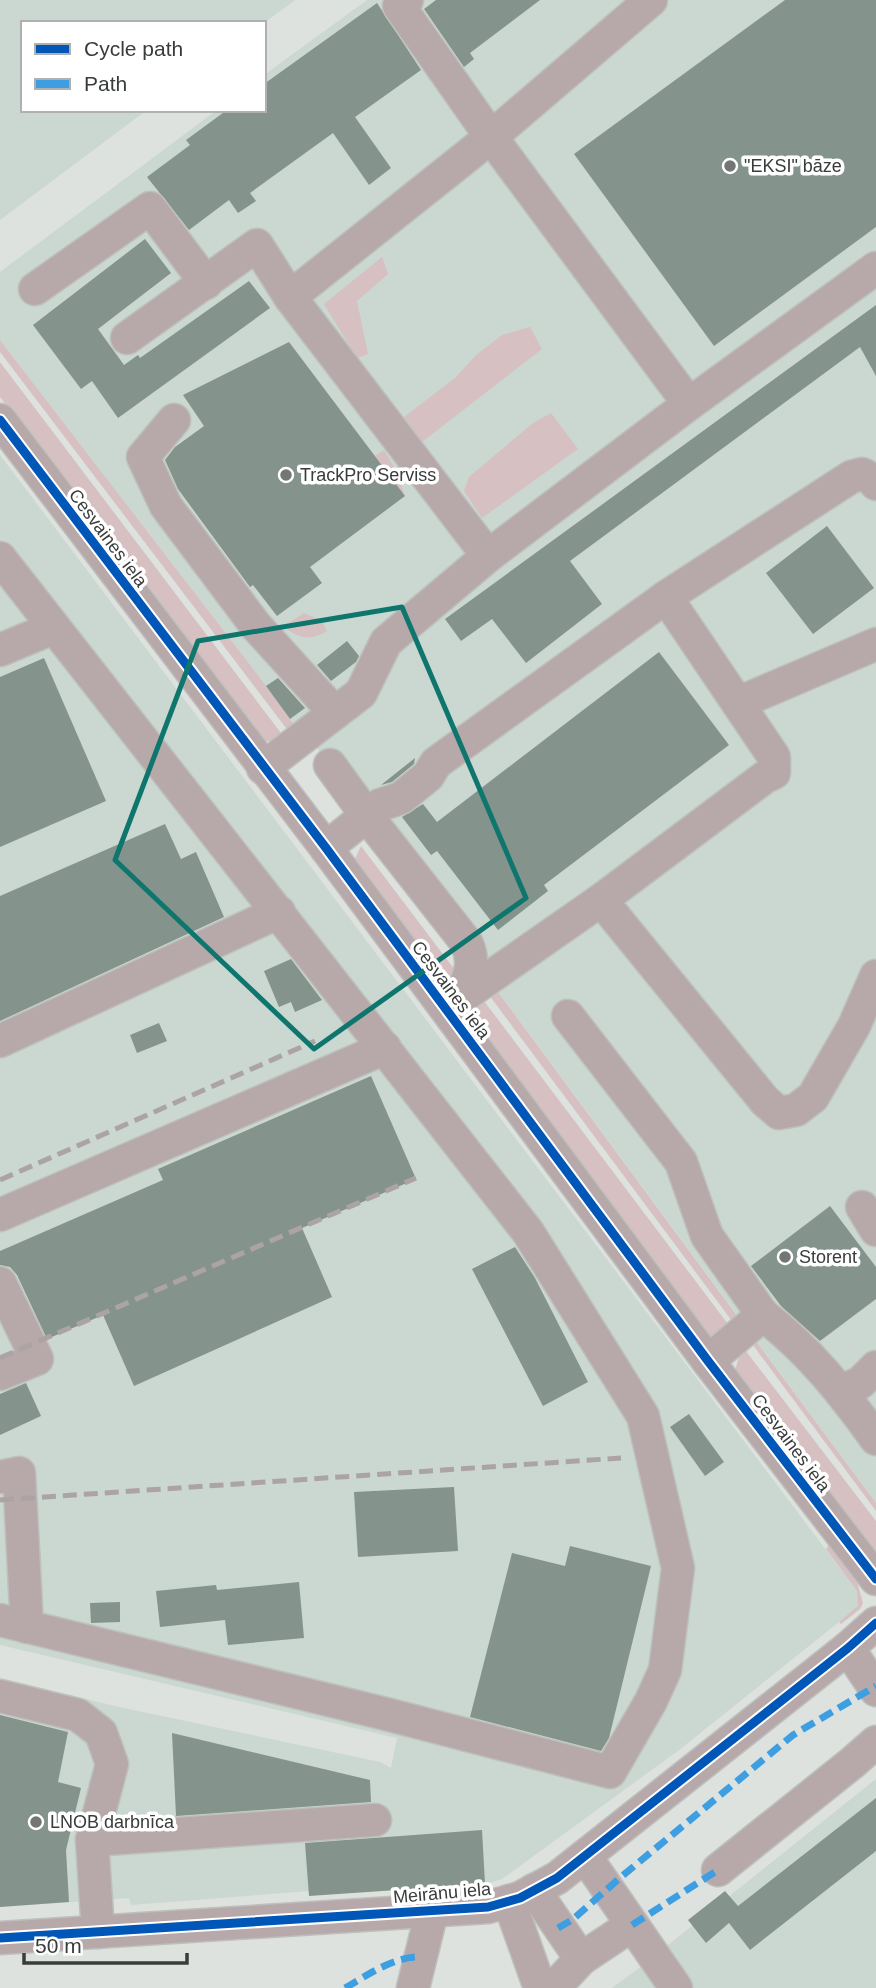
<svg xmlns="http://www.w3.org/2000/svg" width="876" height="1988" font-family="Helvetica,sans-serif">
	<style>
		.built { fill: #cbd7d1 }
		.green { fill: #d7c0c2 }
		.building { fill: #85938d }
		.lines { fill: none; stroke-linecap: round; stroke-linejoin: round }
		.minor-casing { stroke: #bdc0be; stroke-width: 35 }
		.minor { stroke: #b7a9aa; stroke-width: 32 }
		.rail { stroke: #aca4a4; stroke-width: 5; stroke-dasharray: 14 7; stroke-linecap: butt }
		.quiet { stroke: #3e9ee2; stroke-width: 7; stroke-dasharray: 14 7; stroke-linecap: butt }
		.cycleway-casing { stroke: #fff; stroke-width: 13 }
		.cycleway { stroke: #0057b8; stroke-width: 9 }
		.marked { fill: none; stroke: #0f766e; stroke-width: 5; stroke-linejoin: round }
		.poi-dot { fill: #727674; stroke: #fff; stroke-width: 2.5 }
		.labels { text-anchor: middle; stroke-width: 7; stroke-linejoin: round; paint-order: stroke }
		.poi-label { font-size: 18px; fill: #383c3a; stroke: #fff; text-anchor: start }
		.street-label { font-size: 18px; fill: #383c3a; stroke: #fff }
	</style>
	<rect width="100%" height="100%" fill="#dde2df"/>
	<g class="built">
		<polygon points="0,0 295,0 264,23 23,23 23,110 147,110 0,220"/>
		<polygon points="367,0 876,0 876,1503 322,753 296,728 264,683 0,340 0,272 217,110 264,110 264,75"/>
		<polygon points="0,455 857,1591 859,1606 679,1750 502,1879 485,1884 309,1891 131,1905 129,1898 0,1907 0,1678 119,1707 380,1762 391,1768 397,1738 0,1645"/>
		<polygon points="876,1779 876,1988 612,1988 643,1965"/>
	</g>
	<g class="green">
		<polygon points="382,257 388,274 357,301 368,354 357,358 324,304"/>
		<polygon points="530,327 542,349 422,442 404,417 455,378 476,355 502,335"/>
		<polygon points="0,340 264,683 296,728 293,733 286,728 0,352"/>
		<polygon points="0,362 284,737 276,743 264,740 254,733 0,397"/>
		<polygon points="551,413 578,449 482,518 464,491 469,477 533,423"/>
		<polygon points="384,450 394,467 405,496 375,456"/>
		<path d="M 304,613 L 322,621 L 327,631 C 311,641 297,639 284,626 Z"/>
		<polygon points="361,846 461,978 451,985 444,985 358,870 355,859"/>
		<polygon points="493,985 741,1321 735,1325 486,991"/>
		<path d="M 481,997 L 731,1328 L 713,1342 L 473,1025 C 471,1012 471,1006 481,997 Z"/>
		<polygon points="753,1337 876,1503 876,1511 750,1341"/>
		<polygon points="742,1346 876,1521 876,1552 735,1371"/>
		<polygon points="830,1544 857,1582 863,1603 860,1609 841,1624 839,1622 858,1606 857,1591 826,1549"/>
	</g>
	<g class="building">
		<polygon points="436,0 540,0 470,53 474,59 464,67 424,9"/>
		<polygon points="785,0 876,0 876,227 714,346 574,154"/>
		<polygon points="377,3 421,70 355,117 391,168 369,185 333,133 250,193 256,201 238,213 229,200 189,230 147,177 190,145 186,140 227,110 264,110 264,84"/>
		<polygon points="145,239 171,273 98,329 124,365 138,355 140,358 249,281 270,308 118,418 92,381 81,389 33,325"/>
		<polygon points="876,305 876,376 860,347 570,561 602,604 526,663 492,619 461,641 445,619"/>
		<polygon points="289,342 405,496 310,567 322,583 277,616 253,585 250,587 178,489 165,460 175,447 204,426 183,395"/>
		<polygon points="827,526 874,588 813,634 766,573"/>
		<polygon points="347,641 359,656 356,662 331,681 317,665"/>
		<polygon points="659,652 729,745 544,885 548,891 498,930 437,851 431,855 402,817 423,804 437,822"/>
		<polygon points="44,658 106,801 0,847 0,677"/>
		<polygon points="278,678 305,708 290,719 266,686"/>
		<polygon points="415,758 414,764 392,782 381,785"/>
		<polygon points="165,824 181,859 196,852 224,917 0,1021 0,896"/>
		<polygon points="291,959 322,1000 295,1012 291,1002 279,1007 264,971"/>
		<polygon points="159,1023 167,1041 137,1053 130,1035"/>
		<polygon points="371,1076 416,1179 302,1228 332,1297 134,1386 103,1315 47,1339 17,1275 10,1267 0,1265 0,1251 163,1180 158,1169"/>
		<polygon points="830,1206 876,1267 876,1299 820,1341 781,1306 751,1266"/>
		<polygon points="515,1247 535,1278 588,1382 543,1406 472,1269"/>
		<polygon points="26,1383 41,1416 0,1435 0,1394"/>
		<polygon points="689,1414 724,1462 705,1476 670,1427"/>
		<polygon points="454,1487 458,1551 358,1557 354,1492"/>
		<polygon points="570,1546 651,1566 609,1738 601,1751 470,1717 512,1553 565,1566"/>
		<polygon points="299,1582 304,1638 228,1645 225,1620 160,1627 156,1591 216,1585 217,1590"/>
		<polygon points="120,1602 120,1622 91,1623 90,1603"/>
		<polygon points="0,1715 68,1732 58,1782 81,1788 66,1850 69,1902 0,1907"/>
		<polygon points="172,1733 370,1780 371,1802 176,1816"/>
		<polygon points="876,1798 876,1851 750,1950 729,1923 706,1943 688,1920 725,1891 738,1906"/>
		<polygon points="482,1830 485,1884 309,1896 305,1843"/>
	</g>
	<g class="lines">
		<defs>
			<g id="minor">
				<polyline points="407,0 399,6 491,137 689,404"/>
				<polyline points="35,289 150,208 206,283"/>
				<polyline points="290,297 491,137 651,0"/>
				<polyline points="127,338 257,245 290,297 488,556"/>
				<polyline points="0,420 326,848 708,1361 876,1579"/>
				<polyline points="174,420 143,457 166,506 256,626 335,713"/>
				<polyline points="876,484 872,479 862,474 851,477 666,597 774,757 774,773 765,777 601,900 765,1101 779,1113 796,1110 813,1097 854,1026 876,976"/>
				<polyline points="0,558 528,1232 643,1416 678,1568 665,1670 651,1701 610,1772 386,1714 0,1620"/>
				<polyline points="0,650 53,628"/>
				<polyline points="738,703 876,644"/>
				<path d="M 330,765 L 367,816 L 466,942 C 476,962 470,977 460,995"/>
				<polyline points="263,768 361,693 386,642 488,556 689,404 876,268"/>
				<polyline points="326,848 380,805 401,798 428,776 436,763 666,597"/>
				<polyline points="457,997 469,992 601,900"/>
				<polyline points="568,1016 681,1162 707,1236 763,1315"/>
				<polyline points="0,1041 279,912"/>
				<polyline points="862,1207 876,1230"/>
				<polyline points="0,1215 385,1048"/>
				<polyline points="0,1283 37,1359 0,1374"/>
				<path d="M 708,1361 L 763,1315 C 808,1349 843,1393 876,1439"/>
				<polyline points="841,1391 860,1383 876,1367"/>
				<polyline points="0,1477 19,1473 27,1627"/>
				<polyline points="848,1648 876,1690"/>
				<polyline points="0,1696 78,1715 101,1733 112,1764 92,1840 98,1932"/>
				<polyline points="92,1840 375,1820"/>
				<polyline points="585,1856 676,1988"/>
				<polyline points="718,1870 852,1763 876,1742"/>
				<polyline points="534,1890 581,1959"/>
				<polyline points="509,1901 540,1988"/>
				<polyline points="0,1938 488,1907 520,1898 557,1878 848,1648 876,1623"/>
				<polyline points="413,1988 432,1911"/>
				<polyline points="554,1988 581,1959 632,1925"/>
			</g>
		</defs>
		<use href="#minor" class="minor-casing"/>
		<use href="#minor" class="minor"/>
		<g class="rail">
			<polyline points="0,1180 315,1041"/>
			<polyline points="0,1358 416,1178"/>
			<polyline points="0,1500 621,1458"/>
		</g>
		<g class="quiet">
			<polyline points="632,1925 718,1870"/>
			<polyline points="558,1928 572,1920 621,1877 793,1735 876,1686"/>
			<path d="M 345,1988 C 368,1975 394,1956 421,1957"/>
		</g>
		<defs>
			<g id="cycleway">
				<polyline points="0,420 326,848 708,1361 876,1579"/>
				<polyline points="0,1938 488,1907 520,1898 557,1878 848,1648 876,1623"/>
			</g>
		</defs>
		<use href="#cycleway" class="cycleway-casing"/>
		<use href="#cycleway" class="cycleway"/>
	</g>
	<path class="marked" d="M 402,607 L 526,898 L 314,1049 L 115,860 L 198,641 Z"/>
	<g class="poi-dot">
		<circle cx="730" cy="166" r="7"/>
		<circle cx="286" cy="475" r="7"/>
		<circle cx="785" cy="1257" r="7"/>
		<circle cx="36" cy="1822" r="7"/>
	</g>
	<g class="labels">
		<g class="poi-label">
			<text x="744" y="172">"EKSI" bāze</text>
			<text x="300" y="481">TrackPro Serviss</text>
			<text x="799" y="1263">Storent</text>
			<text x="50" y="1828">LNOB darbnīca</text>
		</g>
		<g class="street-label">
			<text transform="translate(108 538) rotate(53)" y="6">Cesvaines iela</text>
			<text transform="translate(451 990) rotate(53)" y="6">Cesvaines iela</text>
			<text transform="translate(791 1443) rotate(53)" y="6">Cesvaines iela</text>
			<text transform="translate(442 1893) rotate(-5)" y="6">Meirānu iela</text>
		</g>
	</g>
	<rect x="21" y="21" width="245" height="91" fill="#ffffff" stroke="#afb1b0" stroke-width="2"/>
	<rect x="35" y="44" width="35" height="10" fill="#0057b8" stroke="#afb1b0" stroke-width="2"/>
	<text x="84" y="56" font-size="21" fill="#383c3a">Cycle path</text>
	<rect x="35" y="79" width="35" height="10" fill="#3e9ee2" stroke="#afb1b0" stroke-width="2"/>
	<text x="84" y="91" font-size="21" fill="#383c3a">Path</text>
	<path d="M24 1953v10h163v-10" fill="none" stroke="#383c3a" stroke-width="3.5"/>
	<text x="35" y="1953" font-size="21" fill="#383c3a" stroke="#ffffff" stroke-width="5" paint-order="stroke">50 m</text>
</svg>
